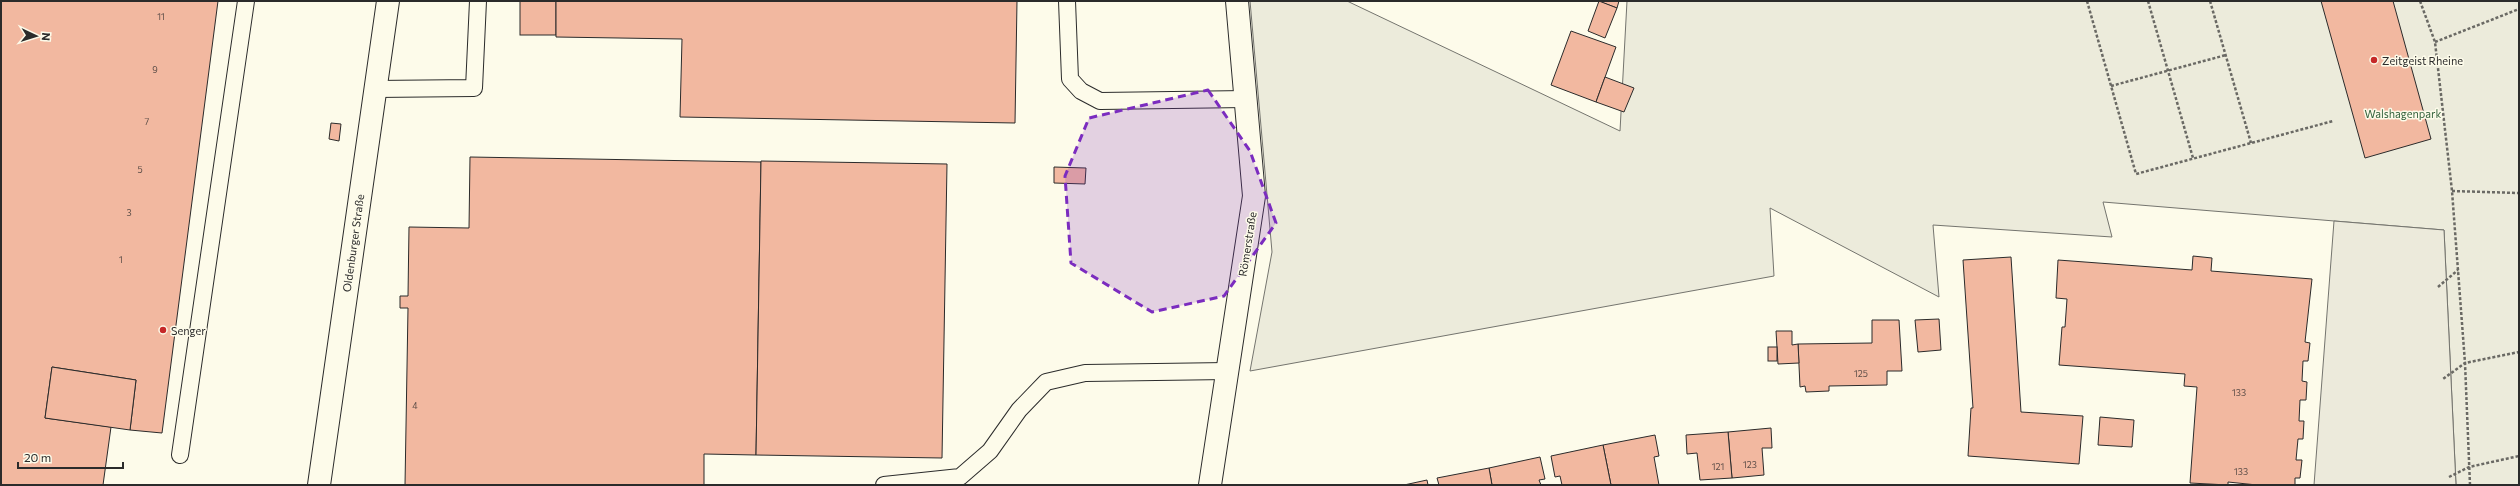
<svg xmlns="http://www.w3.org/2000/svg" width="2520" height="486" viewBox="0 0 2520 486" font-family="Commissioner,sans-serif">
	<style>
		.green { fill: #ecebdb; stroke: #74746e }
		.parking { fill: #eceadb; stroke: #74746e }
		.building { fill: #f2b8a0; stroke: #2b2b2b }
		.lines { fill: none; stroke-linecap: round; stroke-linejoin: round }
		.lane-casing { stroke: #2b2b2b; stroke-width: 18 }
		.street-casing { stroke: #2b2b2b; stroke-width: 24 }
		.path { stroke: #6a6964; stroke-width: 2.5; stroke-dasharray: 3 2; stroke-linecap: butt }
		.lane { stroke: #fdfbea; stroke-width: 16 }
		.street { stroke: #fdfbea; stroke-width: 22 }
		.marked { fill: #7b2cbf; fill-opacity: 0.2; stroke: #7b2cbf; stroke-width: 3; stroke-dasharray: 8 5; stroke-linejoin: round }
		.poi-dot { fill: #c62828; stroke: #fdfbea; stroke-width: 1.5 }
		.labels { text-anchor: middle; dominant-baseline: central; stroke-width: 3; stroke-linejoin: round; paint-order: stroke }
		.number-label { font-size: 9px; fill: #5d4e48 }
		.poi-label { font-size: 11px; fill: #2b2b2b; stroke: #fdfbea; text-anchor: start }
		.park-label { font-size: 11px; fill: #34623c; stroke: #fdfbea }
		.street-label { font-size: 11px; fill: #2b2b2b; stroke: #fdfbea }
	</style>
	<rect width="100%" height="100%" fill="#fdfbea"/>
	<path class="green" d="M1250,1H1347L1620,131L1627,1H2519V485H2456L2444,230L2103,202L2112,237L1933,225L1939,297L1770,208L1774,276L1250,371L1272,252Z"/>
	<path class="parking" d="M2334,221L2444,230L2456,485H2314Z"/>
	<g class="building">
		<path d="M1,1H218L162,433L130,430L136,380L52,367L45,418L111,427L103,485H1Z"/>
		<rect x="520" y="1" width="36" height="34"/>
		<path d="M556,1H1017L1015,123L680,117L682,39L556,37Z"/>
		<path d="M1598,1H1619L1617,8Z"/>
		<path d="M1599,1L1617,8L1605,38L1588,31Z"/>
		<path d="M2321,1H2393L2431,139L2365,158Z"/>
		<path d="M1571,31L1616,47L1596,102L1551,85Z"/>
		<path d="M1605,77L1634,88L1624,112L1596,102Z"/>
		<path d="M331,123L341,124L339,141L329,139Z"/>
		<path d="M470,157L761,162L756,455L704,454V485H405L408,308H400V296H408L409,227L469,228Z"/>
		<path d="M761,161L947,164L942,458L756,455Z"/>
		<path d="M1054,167L1086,168L1085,184L1054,183Z"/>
		<path d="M2193,256L2212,258L2211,271L2312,279L2305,342L2310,343L2308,361H2303L2302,381L2307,382L2306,400H2300L2299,421H2304L2303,439H2298L2296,460H2302L2300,478H2295V485H2257L2228,482V485L2190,483L2197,387L2184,386L2185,374L2059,365L2062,327H2065L2067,299L2056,298L2058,260L2192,270Z"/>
		<path d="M2011,257L2021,412L2083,416L2079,464L1968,456L1971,408H1973L1963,260Z"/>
		<path d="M1939,319L1941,350L1918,352L1915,320Z"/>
		<path d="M1872,320H1899L1902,371H1887V385L1829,386V391L1806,392L1805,386L1800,387L1798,344L1872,343Z"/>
		<path d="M1776,331H1792V345L1798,344L1799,363L1778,364Z"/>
		<rect x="1768" y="347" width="9" height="14"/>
		<path d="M52,367L136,380L130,430L45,418Z"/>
		<path d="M2100,417L2134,420L2132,447L2098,445Z"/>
		<path d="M1771,428L1772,448H1762L1764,475L1732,478L1728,432Z"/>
		<path d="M1728,432L1732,478L1700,480L1697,453L1687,454L1686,435Z"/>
		<path d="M1655,435L1659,456L1654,457L1659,485H1611L1603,445Z"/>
		<path d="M1603,445L1611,485H1562L1560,476L1555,477L1551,456Z"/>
		<path d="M1540,457L1545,479L1539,480L1541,485H1492L1489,468Z"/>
		<path d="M1489,468L1492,485H1439L1437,478Z"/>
		<path d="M1427,480L1428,485H1404Z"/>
	</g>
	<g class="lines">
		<g class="lane-casing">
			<g id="lane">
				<path d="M1067,1L1070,79L1081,91L1100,101L1246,99"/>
				<path d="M375,89L474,88L478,1"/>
				<path d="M180,455L246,1"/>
				<path d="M884,485L960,477L990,451L1019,410L1046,382L1085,373L1227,371"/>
			</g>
		</g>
		<g class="street-casing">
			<g id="street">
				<path d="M319,485L388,1"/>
				<path d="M1210,485L1254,196L1237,1"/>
			</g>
		</g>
		<g class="path">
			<path d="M2087,1L2136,174L2333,121"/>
			<path d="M2148,1L2193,158"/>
			<path d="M2210,1L2251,143"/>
			<path d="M2420,1L2435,42L2452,191L2465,363L2443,379"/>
			<path d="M2435,42L2519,9"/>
			<path d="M2111,86L2226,55"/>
			<path d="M2452,191L2519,193"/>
			<path d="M2438,287L2458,270"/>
			<path d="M2449,477L2469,467L2519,456"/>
			<path d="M2470,485L2465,363L2519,352"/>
		</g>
		<use href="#lane" class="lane"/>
		<use href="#street" class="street"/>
	</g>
	<path class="marked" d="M1208,90L1250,151L1276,223L1224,296L1152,312L1071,263L1065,176L1089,118Z"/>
	<g class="poi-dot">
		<circle cx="2374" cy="60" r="4"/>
		<circle cx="163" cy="330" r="4"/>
	</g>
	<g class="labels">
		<g class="number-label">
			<text x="161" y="16">11</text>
			<text x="155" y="69">9</text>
			<text x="147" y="121">7</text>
			<text x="140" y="169">5</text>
			<text x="129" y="212">3</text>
			<text x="121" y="259">1</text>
			<text x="1861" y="373">125</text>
			<text x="2239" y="392">133</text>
			<text x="415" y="405">4</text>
			<text x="1750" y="464">123</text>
			<text x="1718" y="466">121</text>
			<text x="2241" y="471">133</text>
		</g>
		<g class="poi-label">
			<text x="2382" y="60">Zeitgeist Rheine</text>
			<text x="171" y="330">Senger</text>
		</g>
		<g class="park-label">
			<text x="2403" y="113">Walshagenpark</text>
		</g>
		<g class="street-label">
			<text transform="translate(353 243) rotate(-82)">Oldenburger Straße</text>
			<text transform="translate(1247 244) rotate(-81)">Römerstraße</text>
		</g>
	</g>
	<rect width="2520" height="486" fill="none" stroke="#2b2b2b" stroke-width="4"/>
	<g transform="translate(36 36) rotate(94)" stroke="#fdfbea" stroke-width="3" paint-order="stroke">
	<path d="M0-3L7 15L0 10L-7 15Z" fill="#2b2b2b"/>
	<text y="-6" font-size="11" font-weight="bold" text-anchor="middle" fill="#2b2b2b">N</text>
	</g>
	<path d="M18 462v6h105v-6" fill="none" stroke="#2b2b2b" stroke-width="2"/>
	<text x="24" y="462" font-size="12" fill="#2b2b2b" stroke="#fdfbea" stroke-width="3" paint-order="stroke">20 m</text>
</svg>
